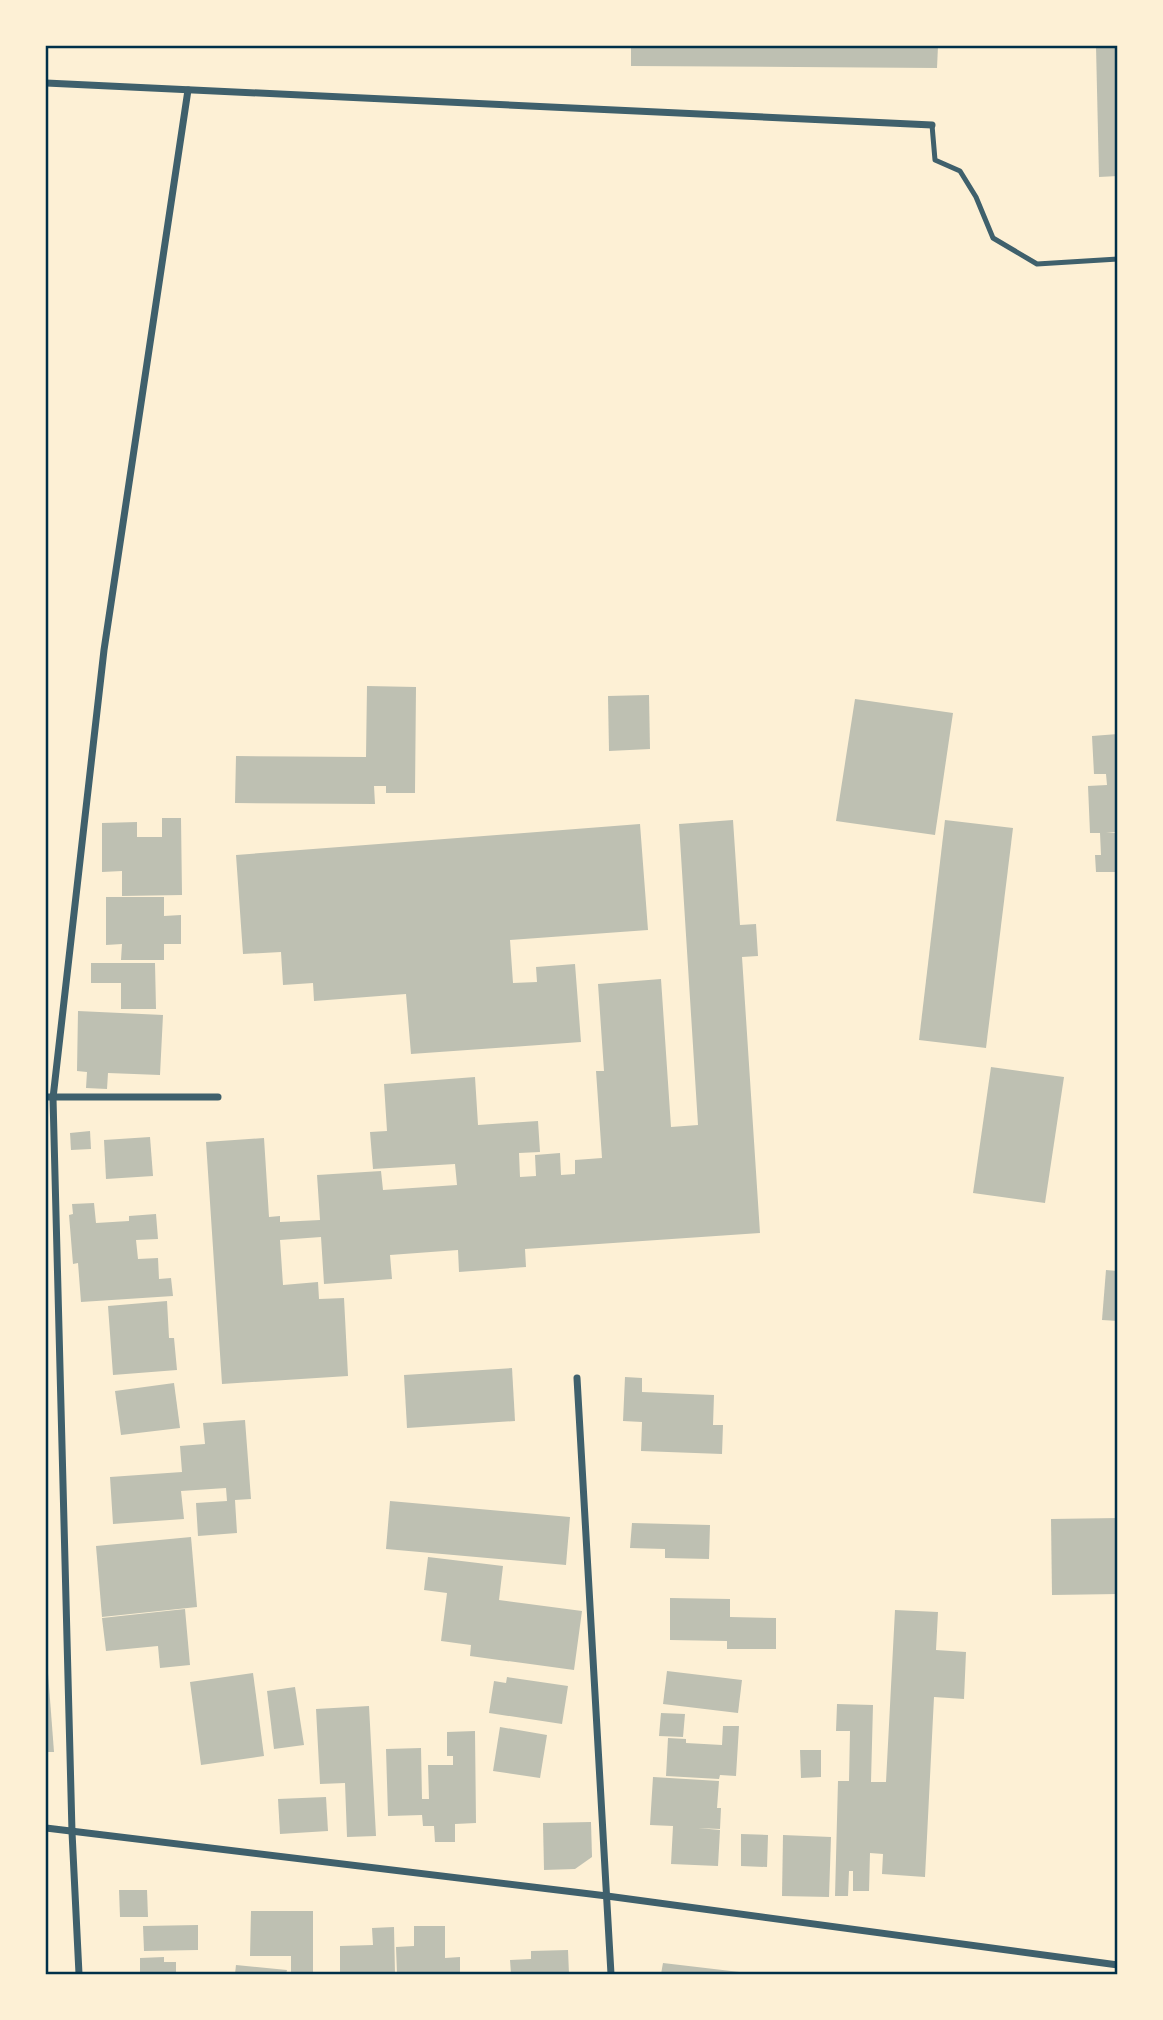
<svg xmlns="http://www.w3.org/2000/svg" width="1163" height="2020" viewBox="0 0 1163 2020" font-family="'DM Sans',sans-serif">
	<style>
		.building { fill: #bec0b2 }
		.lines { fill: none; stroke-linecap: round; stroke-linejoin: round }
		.service { stroke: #3f606c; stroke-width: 5 }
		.minor { stroke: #3f606c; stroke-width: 7 }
		.neatline { fill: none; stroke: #003049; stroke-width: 2.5 }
	</style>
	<rect width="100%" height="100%" fill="#fdf0d5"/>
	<g class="building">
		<path d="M631,46H938L937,68L631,66Z"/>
		<path d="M1096,46H1118V176L1099,177Z"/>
		<path d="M367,686L416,687L415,793H386V786H374L375,804L235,803L236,756L366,757Z"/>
		<path d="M649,695L650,749L609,751L608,696Z"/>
		<path d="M855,699L953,713L935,835L836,821Z"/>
		<path d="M1118,734V832H1106L1118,833V872H1096L1095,855H1101L1100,833H1090L1088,786L1107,785L1106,774H1094L1092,736Z"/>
		<path d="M162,818H181L182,895L122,896V871L102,872V823L137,822V837H162Z"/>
		<path d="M733,820L740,925L756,924L758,956L742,957L760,1233L525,1249L526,1267L459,1272L458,1250L390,1255L392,1279L324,1284L321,1237L280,1240L283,1285L318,1282L319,1299L344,1298L348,1376L222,1384L206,1142L264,1138L269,1217L280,1216V1222L320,1220L317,1175L381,1171L383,1190L457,1185L455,1164L373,1169L370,1132L387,1131L384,1084L475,1077L478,1125L538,1121L540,1152L519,1153L520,1177L536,1176L535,1155L560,1153L561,1175L575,1174V1160L602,1158L596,1071H604L598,984L661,979L671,1127L698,1125L679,824Z"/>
		<path d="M945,820L1013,828L986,1048L919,1040Z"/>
		<path d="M640,824L648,930L510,940L513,983L537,982L536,967L575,964L581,1042L411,1054L406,994L314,1001L313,983L283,985L281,952L243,954L236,855Z"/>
		<path d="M106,897H164V916L181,915V944H164V960H121L122,944L106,945Z"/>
		<path d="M91,963H155L156,1009H121V983H91Z"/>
		<path d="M78,1011L163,1015L160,1075L108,1073L107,1089L86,1088L87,1072L77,1071Z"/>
		<path d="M991,1067L1064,1077L1045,1203L973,1193Z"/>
		<path d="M90,1131L91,1149L71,1150L70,1133Z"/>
		<path d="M150,1137L153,1176L106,1179L104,1140Z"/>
		<path d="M94,1203L96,1223L129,1221V1216L156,1214L158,1239L136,1240L138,1259L158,1258L159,1279L171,1278L173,1296L81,1302L78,1263L73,1264L69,1215L73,1214L72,1204Z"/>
		<path d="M1106,1270L1118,1271V1321L1102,1320Z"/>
		<path d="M167,1301L169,1338H174L177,1370L113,1375L108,1306Z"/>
		<path d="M512,1368L515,1421L407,1428L404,1375Z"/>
		<path d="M625,1377L642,1378V1392L714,1395L713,1425H723L722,1454L641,1451L642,1422L623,1421Z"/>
		<path d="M174,1383L180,1428L121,1435L115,1391Z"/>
		<path d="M245,1420L251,1499L235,1500L237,1533L198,1536L196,1503L227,1501L226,1488L181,1491L184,1519L113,1524L110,1477L182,1472L180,1446L205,1444L203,1423Z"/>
		<path d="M390,1501L570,1517L566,1565L386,1549Z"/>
		<path d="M1118,1518V1594L1052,1595L1051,1519Z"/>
		<path d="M632,1523L710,1525L709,1559L665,1558V1549L630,1548Z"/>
		<path d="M191,1537L197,1607L102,1617L96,1546Z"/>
		<path d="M428,1557L503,1566L499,1600L582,1611L574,1670L470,1656L471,1645L441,1641L447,1593L424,1590Z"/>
		<path d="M670,1598L730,1599V1617L776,1618V1649H727V1641L670,1640Z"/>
		<path d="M185,1609L190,1665L160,1668L158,1646L106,1651L102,1618Z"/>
		<path d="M895,1610L938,1612L936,1650L966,1652L964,1699L934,1697L925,1877L882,1874L883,1854L870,1853L869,1891H853V1871H849L848,1896H835L838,1781H849L850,1731H836L837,1704L873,1705L871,1782H886Z"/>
		<path d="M667,1671L742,1680L738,1713L663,1704Z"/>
		<path d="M48,1673L54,1752H46V1674Z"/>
		<path d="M253,1673L264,1756L201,1765L190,1682Z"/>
		<path d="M507,1677L568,1686L562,1724L489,1713L494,1681L506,1683Z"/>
		<path d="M295,1687L304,1745L274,1749L267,1691Z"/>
		<path d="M369,1706L376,1836L347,1837L345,1783L320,1784L316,1709Z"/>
		<path d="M661,1713L685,1714L683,1737L659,1736Z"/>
		<path d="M723,1726H739L736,1776L720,1775L719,1779L666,1776L668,1738L686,1739V1743L722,1745Z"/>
		<path d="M500,1727L547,1735L540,1778L493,1771Z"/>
		<path d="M475,1731L476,1823L455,1824V1842H435L434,1826H423L422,1815L388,1816L386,1749L421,1748L422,1799H429L428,1765H453V1756H447V1732Z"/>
		<path d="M800,1750H821V1777L801,1778Z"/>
		<path d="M653,1777L719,1781L717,1808H721L720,1829L698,1828L720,1830L718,1866L671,1864L673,1826L650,1825Z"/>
		<path d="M326,1797L328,1831L280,1834L278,1799Z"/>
		<path d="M591,1822L592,1857L575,1869L544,1870L543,1823Z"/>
		<path d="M741,1834L768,1835L767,1867L741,1866Z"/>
		<path d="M783,1835L831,1837L829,1897L782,1896Z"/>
		<path d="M119,1890H147L148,1917H120Z"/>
		<path d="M251,1911H313V1974H291V1956H250Z"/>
		<path d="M198,1925V1950L144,1951L143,1926Z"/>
		<path d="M414,1926H445V1958L460,1957V1974H397L396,1947L414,1946Z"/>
		<path d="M394,1927L395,1974H340V1946L373,1945L372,1928Z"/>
		<path d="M568,1950L569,1974H511L510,1960L531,1959V1951Z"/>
		<path d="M164,1957V1962H176V1974H140V1958Z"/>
		<path d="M663,1963L748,1973V1974H661Z"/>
		<path d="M236,1965L287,1970L286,1974H235Z"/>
	</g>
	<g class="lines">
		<path class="service" d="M932,125L935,160L960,171L976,197L993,238L1037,264L1118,259"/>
		<g class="minor">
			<path d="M46,83L932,125"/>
			<path d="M46,1097H218"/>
			<path d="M577,1378L611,1974"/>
			<path d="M46,1828L607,1896L1118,1965"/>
			<path d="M79,1974L72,1832L53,1098L104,650L188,90"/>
		</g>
	</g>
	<rect width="1163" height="2020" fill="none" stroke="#fdf0d5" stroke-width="94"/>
	<rect x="47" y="47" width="1069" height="1926" class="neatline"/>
</svg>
